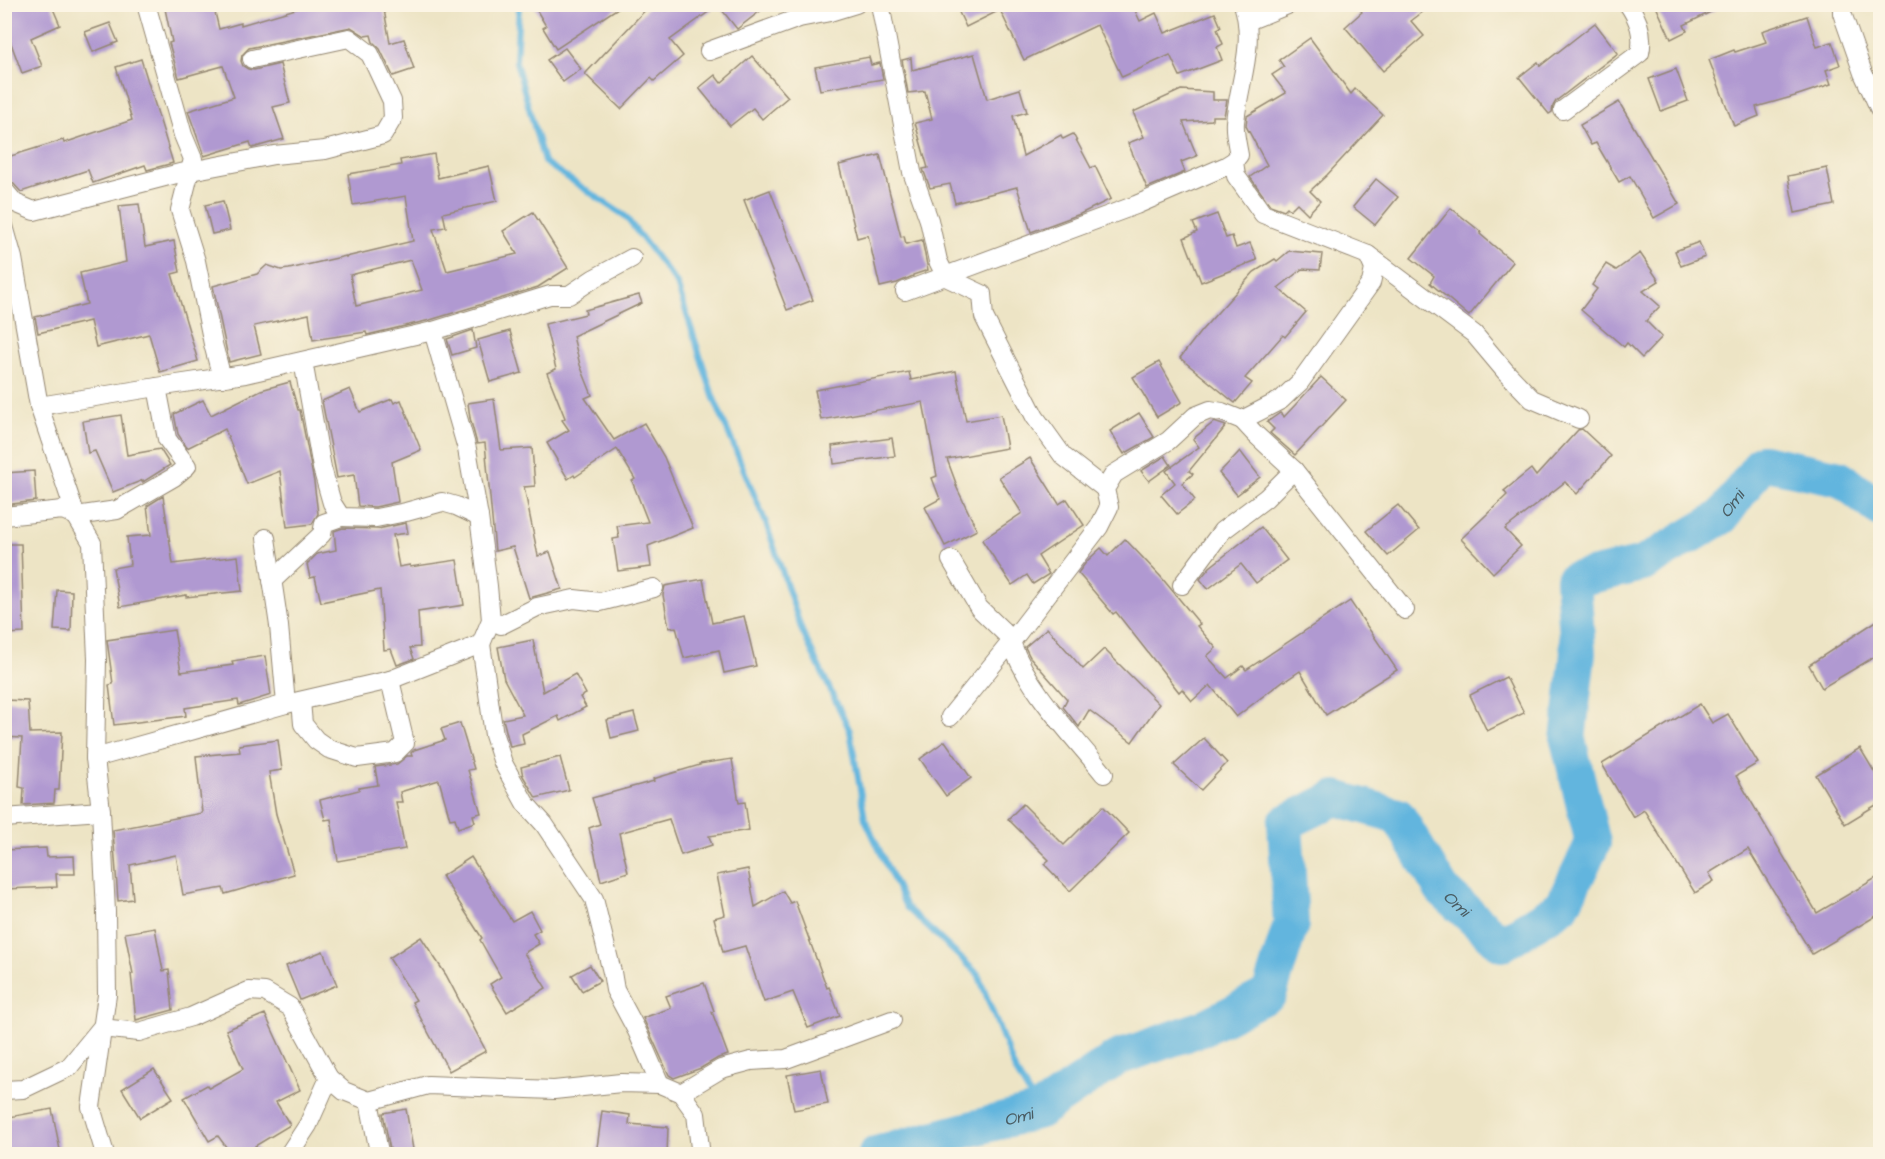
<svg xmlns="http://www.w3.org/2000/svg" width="1885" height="1159" viewBox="0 0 1885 1159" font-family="'Architects Daughter',sans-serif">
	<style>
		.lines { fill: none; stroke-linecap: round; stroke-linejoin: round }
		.stream { stroke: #62b5de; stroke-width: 6 }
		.river { stroke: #62b5de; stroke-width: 36 }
		.building { fill: #b099d1; fill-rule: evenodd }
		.minor-casing { stroke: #948772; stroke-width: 20 }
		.minor { stroke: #fff; stroke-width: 18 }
		.labels { text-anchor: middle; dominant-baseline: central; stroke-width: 5; stroke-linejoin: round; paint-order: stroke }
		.water-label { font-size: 18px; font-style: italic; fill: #495b61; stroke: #fcf5e5 }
	</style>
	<rect width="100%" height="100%" fill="#fcf5e5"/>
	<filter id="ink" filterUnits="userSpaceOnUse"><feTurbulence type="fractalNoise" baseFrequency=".0167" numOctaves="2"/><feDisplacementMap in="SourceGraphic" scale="12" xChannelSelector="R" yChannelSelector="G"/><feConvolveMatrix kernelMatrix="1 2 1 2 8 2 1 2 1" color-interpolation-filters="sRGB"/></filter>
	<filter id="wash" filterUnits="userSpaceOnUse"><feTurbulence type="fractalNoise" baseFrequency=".008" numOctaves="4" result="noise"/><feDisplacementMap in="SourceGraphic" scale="24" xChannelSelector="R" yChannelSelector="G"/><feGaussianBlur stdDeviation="1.35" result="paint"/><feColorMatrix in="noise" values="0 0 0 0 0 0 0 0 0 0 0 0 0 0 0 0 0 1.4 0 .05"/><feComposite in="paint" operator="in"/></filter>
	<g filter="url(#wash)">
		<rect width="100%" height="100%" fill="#ede4c5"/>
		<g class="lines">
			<path class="stream" d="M519,4L516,62L544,162L625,216L677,284L713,396L766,523L802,631L850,731L865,819L906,907L978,974L1015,1070L1039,1111"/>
			<path class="river" id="s1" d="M876,1154L1039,1111L1117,1058L1203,1028L1269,994L1291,924L1285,823L1336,798L1398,816L1442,890L1502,944L1562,906L1593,843L1568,740L1578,653L1573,580L1643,564L1722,517L1762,462L1840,478L1880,509"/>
		</g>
		<g id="blocks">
			<g class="building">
				<path d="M4,4H51L60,25L31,38L42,66L22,73L9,38L4,40Z"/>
				<path d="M164,4H213L219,29L241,23V25L313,4H383L390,43L404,39L414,69L393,76L380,49L373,42L371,35L365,36L351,27L249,48L242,55L241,61L243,66L248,69L254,70L280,64L290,103L273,107L284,139L252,148L250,142L204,156L188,111L234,97L223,66L179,78L169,43L172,42Z"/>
				<path d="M533,4H624L556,49L543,28L546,26Z"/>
				<path d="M651,4H769L737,29L718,5L670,40L683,56L654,81L651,78L621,109L585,74Z"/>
				<path d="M955,4H1132L1140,21L1156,13L1165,33L1215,13L1221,27L1217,29L1223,44L1217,47L1222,60L1180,76L1170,55L1122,77L1097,25L1024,60L1000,10L966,27Z"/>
				<path d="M1356,4H1433L1411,21L1424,36L1383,71L1345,27L1362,12Z"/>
				<path d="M1655,4H1727L1684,25L1687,31L1671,39Z"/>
				<path d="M1807,16L1817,47L1832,42L1840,65L1826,70L1831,84L1795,96L1756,107L1759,116L1734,126L1709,60L1734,50L1735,52L1766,42L1762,31Z"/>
				<path d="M110,23L118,42L93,52L85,32Z"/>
				<path d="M1595,23L1618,53L1556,101L1553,106L1552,112L1549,114L1519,77L1538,62L1540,66Z"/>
				<path d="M1310,38L1351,94L1355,89L1383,115L1327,175L1310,191L1320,201L1308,214L1297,203L1290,210L1287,207L1284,210L1270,205L1250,177L1267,165L1246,126L1247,116L1286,93L1272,75L1284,67L1279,60Z"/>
				<path d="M565,48L581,69L563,82L547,60Z"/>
				<path d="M974,54L987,99L1020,89L1027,112L1013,116L1023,156L1061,135L1063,139L1073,134L1091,168L1095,166L1111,199L1080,214L1031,232L1017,187L955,203L950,184L930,188L923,169L928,168L915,123L932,119L925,91L908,93L902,60L911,58L912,70Z"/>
				<path d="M752,56L788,97L762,119L753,108L730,126L699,88L715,75L721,83Z"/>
				<path d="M869,57L871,65L880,63L883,79L820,90L815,67Z"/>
				<path d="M141,59L173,163L147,170L145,165L93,183L88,170L21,192L13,183L7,179L4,173V158L63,140L64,143L132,120L116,67Z"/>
				<path d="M1676,69L1688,101L1661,111L1649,79Z"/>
				<path d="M1181,90L1213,92V100H1227L1224,116H1212V120L1183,122L1197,156L1181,162L1185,172L1147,188L1128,143L1144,137L1133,112Z"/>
				<path d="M1619,102L1679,204L1654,218L1630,176L1619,182L1596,143L1591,145L1580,125Z"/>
				<path d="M434,154L438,178L489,166L497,201L443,213L446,227L433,229L447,271L517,254L503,231L533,212L568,268L538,287L430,320L367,335L366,332L313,340L309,314L254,326L261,354L229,362L213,286L257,274L267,265L281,270L289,269L346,256V257L413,241L406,196L353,205L348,174L401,165L400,160ZM411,260L422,290L356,306L350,275Z"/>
				<path d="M880,155L901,237L904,236L906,244L922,240L928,270L913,275V276L897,283L880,287L868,235L857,238L839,165Z"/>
				<path d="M1827,168L1834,205L1795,213L1788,176Z"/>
				<path d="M1376,179L1398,197L1375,225L1353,207Z"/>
				<path d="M770,190L813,300L787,310L744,200Z"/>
				<path d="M223,201L230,230L212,234L205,205Z"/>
				<path d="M139,204L145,247L174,241L180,272L172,274L198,361L160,372L149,334L96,347L90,321L38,333L35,317L87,304L80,273L126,262L119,206Z"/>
				<path d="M1451,208L1481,232L1480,234L1513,262L1469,316L1430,283L1434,276L1411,258Z"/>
				<path d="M1217,214L1226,238L1232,236L1236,248L1250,243L1257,260L1201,282L1184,238L1197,232L1193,223Z"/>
				<path d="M1699,242L1705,257L1681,266L1675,251Z"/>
				<path d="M1289,251L1322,254L1320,270L1302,269L1278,288L1306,312L1285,337L1283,335L1245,378L1252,383L1235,403L1180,358L1201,331L1254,272L1275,259L1277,261Z"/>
				<path d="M1640,253L1659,281L1643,291L1660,306L1646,321L1662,337L1642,358L1627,343L1624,347L1581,310L1597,289L1592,285L1606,264L1616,270Z"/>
				<path d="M639,295L642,303L573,336L580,365L592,395L585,398L614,440L644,423L664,457L693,528L648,546L651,567L618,571L613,539L619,538L617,526L648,522L632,481L635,479L617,449L575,477L574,475L568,479L547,443L569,430L562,420L565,418L547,373L556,369L545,324L586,314L585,310Z"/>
				<path d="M473,330L476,348L452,355L447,339Z"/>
				<path d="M510,331L522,373L490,382L478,340Z"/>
				<path d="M1159,362L1182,402L1157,417L1133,377Z"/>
				<path d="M956,371L966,421L1001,415L1007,448L947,459L957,486H956L977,530L945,546L925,507L940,499L932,478L937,476L923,402L821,420L815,390L909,372L911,380Z"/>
				<path d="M1321,377L1346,400L1295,455L1270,433L1274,429L1267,422L1280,413L1284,417Z"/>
				<path d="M290,382L298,410H300L314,482L318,514L312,524L287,527L280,471L247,484L225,429L187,448L178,434L174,414L203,400L211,415L261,390Z"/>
				<path d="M350,389L360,412L392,399L394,403L401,400L421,450L392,462L398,502L375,507L358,506L354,475L337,478L322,401Z"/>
				<path d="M494,399L501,450L532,448L535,486L524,487L538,556L550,552L562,589L529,598L513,547L495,551L485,443L477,444L470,418L468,403Z"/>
				<path d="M1139,413L1154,437L1124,454L1110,431Z"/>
				<path d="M121,415L127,455L160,449L170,465L143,482V480L113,492L95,451L88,453L83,421Z"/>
				<path d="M1214,422L1226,426L1189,471L1193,474L1182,483L1195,500L1177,514L1161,495L1175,483L1166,471L1199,447L1193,439Z"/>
				<path d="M1582,429L1611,456L1577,494L1565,482L1505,529L1521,546L1493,573L1461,539L1507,495L1504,491L1531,469L1536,476L1578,430Z"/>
				<path d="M892,438L895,456L834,464L832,446Z"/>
				<path d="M1240,451L1260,477L1237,495L1219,473Z"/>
				<path d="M1165,456L1171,465L1149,481L1141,471Z"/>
				<path d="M1030,458L1059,504L1067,499L1084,525L1038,556L1049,574L1033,584L1027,575L1012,585L982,540L1022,513L999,477Z"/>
				<path d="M34,471L36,501L4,505V473Z"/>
				<path d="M163,496L173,564L238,556L242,591L186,597V595L120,607L113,568L130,565L127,537L151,535L147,506Z"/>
				<path d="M1398,505L1419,530L1388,556L1366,531Z"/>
				<path d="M406,523L408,533L393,535L399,567L410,565V567L457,560L464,605L418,612L420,647L410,648L414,659L397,665L391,649L384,650L380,590L321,602L315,577L310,578L307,564L317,554L336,550L334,531L343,528L378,529Z"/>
				<path d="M1261,527L1287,560L1256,583L1241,564L1208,589L1200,579L1210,567Z"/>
				<path d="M1125,539L1161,577L1200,624L1197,626L1216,648L1207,656L1227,678L1243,666L1246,670L1350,601L1397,670L1326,715L1300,671L1285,681L1284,680L1236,717L1210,685L1192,701L1182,689L1179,692L1116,612L1113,614L1078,573L1087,561L1101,548L1108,556Z"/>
				<path d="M4,544H21L24,633L4,634Z"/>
				<path d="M703,579L712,623L744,616L756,666L724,673L719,650L684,658L676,627L669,628L663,595L665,586Z"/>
				<path d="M57,590L72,591L71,631L54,630Z"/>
				<path d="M1881,618V653L1822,688L1809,665Z"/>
				<path d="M1047,628L1083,669L1104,649L1159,704L1132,742L1089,710L1079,727L1063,707L1067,699L1030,657L1025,647Z"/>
				<path d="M174,630L181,672L233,665L232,661L265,656L271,695L239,705L238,700L185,708L186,716L114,725L109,685L113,684L107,640Z"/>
				<path d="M533,640L543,692L575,674L586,694L580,697L586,707L560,721L558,716L522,734L524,744L510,747L503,719L523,715L504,679L498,647Z"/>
				<path d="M1506,677L1524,713L1487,731L1470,695Z"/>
				<path d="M4,700L28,701L30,733L62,732L59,790H55L54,803L23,805L24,788L19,787L22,738L4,737Z"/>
				<path d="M1700,704L1712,723L1728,714L1758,763L1736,776L1817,913L1881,875V913L1812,954L1748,849L1709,873L1714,881L1695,893L1644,810L1633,817L1602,764Z"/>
				<path d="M634,713L639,731L611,738L607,720Z"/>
				<path d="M460,723L474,769L468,770L481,813L473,815L475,822L458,828L455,818L450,819L439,780L400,792L402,802H396L405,849L338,861L331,819L325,820L320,800L359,790V788L378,785L375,767L397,764L407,756H412L411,753L414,750L445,740L441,729Z"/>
				<path d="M1204,738L1227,763L1201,790L1174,765Z"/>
				<path d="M278,740L282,770L269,772L276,814L294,874L225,894L223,888L183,895L176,855L130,865L133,899L118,901L113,830L202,813L196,756L240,752L239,745Z"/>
				<path d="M945,741L971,778L946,796L920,759Z"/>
				<path d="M1860,748L1881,783V802L1845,824L1816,775Z"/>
				<path d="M560,757L569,790L536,798L523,776L521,767Z"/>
				<path d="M732,759L739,803L745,802L749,830L709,836L712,845L681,855L669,819L619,833L628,872L601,881L589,828L600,824L592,798L654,781L653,779L700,765L699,764Z"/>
				<path d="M1023,804L1064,845L1103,806L1129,833L1070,891L1044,864L1049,860L1008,819Z"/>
				<path d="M46,848L47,857L74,856L75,874H56L57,887L4,889V850Z"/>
				<path d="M471,857L512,921L530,911L540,930L533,934L539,944L524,953L546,988L507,1012L490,984L501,977L480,940L482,938L442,876Z"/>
				<path d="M748,869L755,907L783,891L790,903L795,901L827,988L829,987L840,1016L808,1028L793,992L764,1002L745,946L723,952L714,918L725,915L717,875Z"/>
				<path d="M155,928L163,971L169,970L173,1010L136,1020L131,974H133L125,933Z"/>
				<path d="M421,937L446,975L486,1051L449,1071L412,1002L416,1000L389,958Z"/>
				<path d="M323,951L337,985L300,1000L286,966Z"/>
				<path d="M590,965L600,981L582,991L572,975Z"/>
				<path d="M704,983L714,1011L712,1012L728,1055L718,1058L701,1068L674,1078L669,1075L643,1018L671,1008L666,996Z"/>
				<path d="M265,1014L300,1090L276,1102L290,1125L255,1146L261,1155H232L218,1136L209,1141L184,1098L207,1085L209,1088L243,1069L226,1030Z"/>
				<path d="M154,1069L173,1098L140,1118L122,1089Z"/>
				<path d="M821,1069L828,1104L794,1110L787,1075Z"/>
				<path d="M52,1109L61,1155H4V1118Z"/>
				<path d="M406,1109L414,1155H391L383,1113Z"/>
				<path d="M602,1111L630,1115L629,1124L668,1127L667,1155H596Z"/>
			</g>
		</g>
	</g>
	<g filter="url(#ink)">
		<use href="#blocks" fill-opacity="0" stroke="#948772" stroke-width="1.5"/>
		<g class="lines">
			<g class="minor-casing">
				<g id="minor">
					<path d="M146,4L183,135L193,159L180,210L196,261L213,344L222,378"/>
					<path d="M880,4L912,172L929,220L938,261L946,277L982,294L984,317L1035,417L1063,456L1105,489"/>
					<path d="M1842,4V13L1863,73L1880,110"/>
					<path d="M1248,21L1290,4"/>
					<path d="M709,51L799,18L830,12L856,4"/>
					<path d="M1563,110L1640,53C1644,35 1639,20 1628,4"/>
					<path d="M1234,161L1236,176L1263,214L1368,255L1474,334L1505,371L1532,399L1579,419"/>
					<path d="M4,190L15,203L34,211L180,173L274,155L325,150L383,135L393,118L392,101L370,54L349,38L252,59"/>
					<path d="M4,226L13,258L39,406L76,516L92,543L97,659L95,758L101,811L106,912L107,995L91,1107L105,1154"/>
					<path d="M905,291L1136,205L1226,166L1234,161L1239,155C1237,144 1234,132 1235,122C1239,81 1256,45 1243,4"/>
					<path d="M303,361L322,468L332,503L341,517L376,518L406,512L442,502L456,506L479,517"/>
					<path d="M39,406L157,387L245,374L433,331L550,295H569L593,279L632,258"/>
					<path d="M1242,420L1255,434L1294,470L1405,610"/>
					<path d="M4,516L63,510L76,516L117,510L174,477L187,466L167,439L157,387"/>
					<path d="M266,538L279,626L286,704"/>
					<path d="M951,560L979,608L1007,635L1011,642L1099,527L1109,507L1105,489L1114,474L1168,441L1195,416L1210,410L1222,412L1242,420L1281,400L1300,382L1371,283L1374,269L1368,255"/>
					<path d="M272,581L322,534L324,523L341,517"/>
					<path d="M1182,585L1222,531L1266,498L1294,470"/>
					<path d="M491,620L501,625L537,607L574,599L600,602L654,588"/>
					<path d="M481,644L494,735L503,763L525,803L544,824L594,899L612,972L615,990L637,1031L660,1084"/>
					<path d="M301,701L303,724L316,740L329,749L357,758L395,753L405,743L390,680"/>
					<path d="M950,717L1011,642C1029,692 1071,733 1104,774"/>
					<path d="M95,758L286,704L390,680L481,644L491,620L488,586L479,517L467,449L433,331"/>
					<path d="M4,818L101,811"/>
					<path d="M4,1090L23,1089L69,1067L101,1028L139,1032L191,1017L249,991L265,992L290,1007L329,1078L344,1091L369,1101L428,1085L554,1090L621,1083L660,1084L681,1093L696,1114L700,1148L699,1154"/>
					<path d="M681,1093L721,1069L751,1061L786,1059L892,1020"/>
					<path d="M369,1101L378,1147L380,1154"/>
					<path d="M289,1154L308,1125L329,1078"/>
				</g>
			</g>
			<use href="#minor" class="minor"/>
		</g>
	</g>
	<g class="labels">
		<g class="water-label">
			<text stroke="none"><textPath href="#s1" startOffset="1479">Omi</textPath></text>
			<text stroke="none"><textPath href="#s1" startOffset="830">Omi</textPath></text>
			<text stroke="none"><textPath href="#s1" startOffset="147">Omi</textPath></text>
		</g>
	</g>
	<rect width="1885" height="1159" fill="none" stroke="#fcf5e5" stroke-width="24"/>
</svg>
